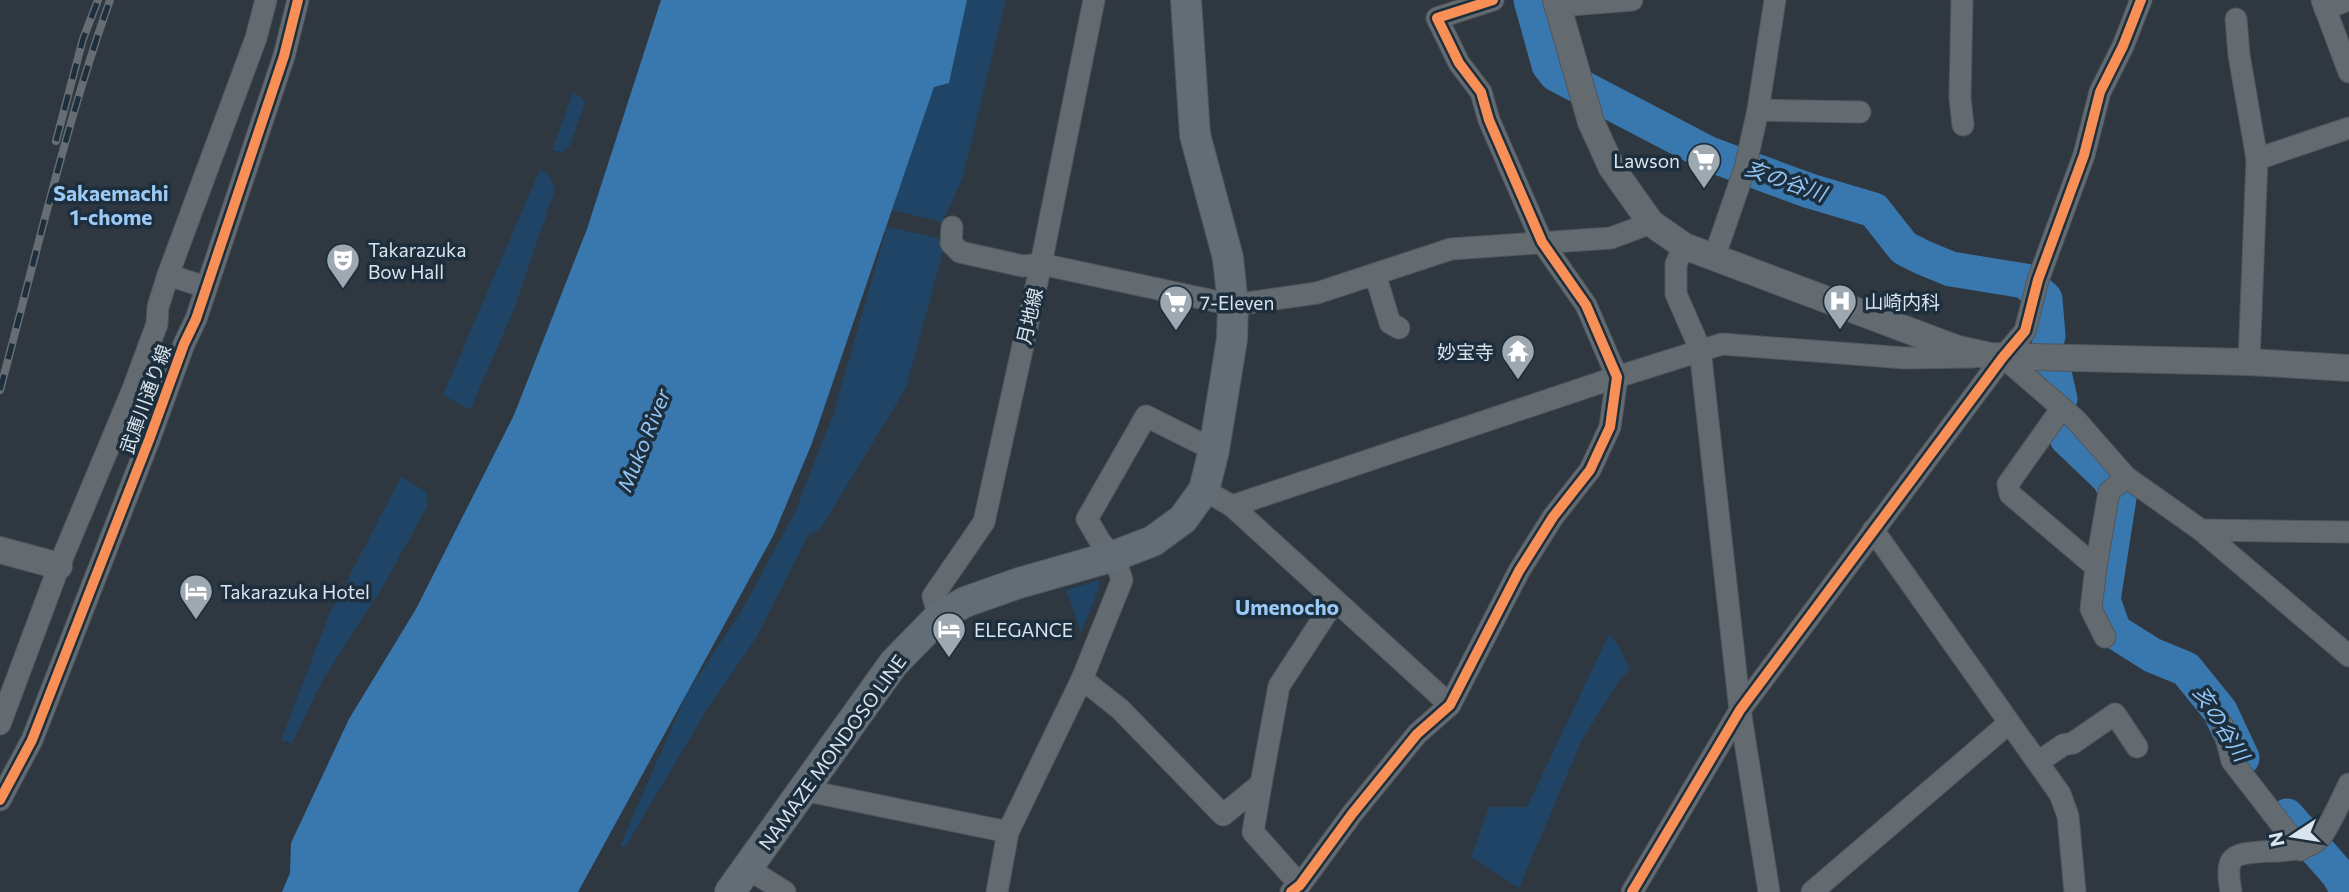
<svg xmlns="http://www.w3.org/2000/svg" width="2349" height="892" viewBox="0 0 2349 892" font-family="Commissioner,'Noto Sans JP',sans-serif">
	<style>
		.green { fill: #1f4465 }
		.water { fill: #3978af }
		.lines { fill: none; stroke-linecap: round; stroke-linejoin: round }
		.river { stroke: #3978af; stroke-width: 35 }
		.minor-casing { stroke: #4f575e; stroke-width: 23 }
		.tertiary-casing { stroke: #4f575e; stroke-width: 28 }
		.secondary-casing { stroke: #4f575e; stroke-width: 32 }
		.minor { stroke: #636a70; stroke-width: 21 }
		.tertiary { stroke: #636a70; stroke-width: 26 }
		.secondary { stroke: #636d76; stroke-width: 30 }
		.rail-casing { stroke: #666e74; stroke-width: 8 }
		.rail { stroke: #1d2e3d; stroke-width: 5; stroke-dasharray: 16; stroke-linecap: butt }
		.cycleway-casing { stroke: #1d2e3d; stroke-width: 15 }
		.cycleway { stroke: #f78f57; stroke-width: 10 }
		.labels { text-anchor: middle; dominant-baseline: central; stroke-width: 7; stroke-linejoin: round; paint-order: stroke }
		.poi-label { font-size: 19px; fill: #d9e4ee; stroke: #1d2e3d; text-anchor: start }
		.street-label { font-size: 19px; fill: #d9e4ee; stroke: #1d2e3d }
		.water-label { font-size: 21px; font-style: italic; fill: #93c6f6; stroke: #1d2e3d }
		.neighbourhood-label { font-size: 21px; font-weight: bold; fill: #9ccaf7; stroke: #1d2e3d }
	</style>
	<rect width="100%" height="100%" fill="#2f3840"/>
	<g class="green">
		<path d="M967,0H1006L962,180L942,222L891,210L934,87L949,83Z"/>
		<path d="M573,93L581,97L585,103L569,147L561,152L552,150Z"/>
		<path d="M540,169L549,175L555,190L514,309L470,410L443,395Z"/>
		<path d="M887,227L938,238L943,252L906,388L820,530L809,534L756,638L706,711L626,846H620L687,693L741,612L795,512L833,415Z"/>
		<path d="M401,477L427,492V507L382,588L322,681L292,743L281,740L329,615Z"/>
		<path d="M1100,580L1099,588L1081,633L1066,590Z"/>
		<path d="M1609,634L1619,646L1630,670L1619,680L1581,742L1519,888L1471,857L1489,807H1527Z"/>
	</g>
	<path class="water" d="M661,0H967L949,83L934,87L812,443L774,534L578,892H282L290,873L291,843L349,719L416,609L514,415L587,229Z"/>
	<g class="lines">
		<g class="river">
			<path d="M1531,0L1549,65L1556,74L1709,154L1810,191L1874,210L1904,248L1924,258L1951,269L2025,281L2045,299L2048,336"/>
			<path d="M2054,372L2060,399"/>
			<path d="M2066,423L2067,438L2109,478L2119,498L2103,600L2114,631L2152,655L2186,669L2220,711L2242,758"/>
			<path d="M2287,816L2339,875L2348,892"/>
		</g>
		<g class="minor-casing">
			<g id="minor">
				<path d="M1962,0L1960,98L1963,125"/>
				<path d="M2322,0L2349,72"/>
				<path d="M1558,6L1632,0"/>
				<path d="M2325,9L2348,0"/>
				<path d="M2236,19L2239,55L2257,159L2249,362"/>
				<path d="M1758,110L1860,112"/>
				<path d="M2257,159L2349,128"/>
				<path d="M952,227L951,243L960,252L1023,266L1041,264L1233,305L1317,293L1451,249L1611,238L1651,223"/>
				<path d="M1684,246L1676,264V294L1700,349L1740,710L1769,892"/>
				<path d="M1714,258L1745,168L1758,110L1775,0"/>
				<path d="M1375,274L1390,323L1399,328"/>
				<path d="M168,275L206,287"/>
				<path d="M2003,357L2076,420L2126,477L2201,530L2349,656"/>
				<path d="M2062,408L2008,484L2010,494L2096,567"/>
				<path d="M1204,490L1232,506L1617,377L1722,344L1905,358L1973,357"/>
				<path d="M1232,506L1450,705"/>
				<path d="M1873,530L2060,794L2068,816L2075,892"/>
				<path d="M2201,530L2349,532"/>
				<path d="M939,617L933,596L984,522L1041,264L1094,0"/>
				<path d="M2105,637L2091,609L2096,567L2109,492L2126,477"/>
				<path d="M1082,679L1120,709L1223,815L1261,784L1253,832L1300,885"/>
				<path d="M0,724L59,566L133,389L157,324L158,307L168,275L256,38L266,0"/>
				<path d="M2223,726L2232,761L2301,850"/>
				<path d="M2038,762L2063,745L2073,743L2115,714L2137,747"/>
				<path d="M1261,784L1279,686L1335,600"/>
				<path d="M803,790L1008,832"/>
				<path d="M0,800L32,740L149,440L184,344L196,319L284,56L298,0"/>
				<path d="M747,868L785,892"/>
				<path d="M997,892L1008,832L1082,679L1122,580L1114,556L1101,543L1087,519L1146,416L1214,450"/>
				<path d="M1291,892L1300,885L1352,814L1417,734L1450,705L1519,571L1553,517L1590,470L1610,427L1617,377L1586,305L1542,242L1489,120L1481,92L1459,63L1437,18L1493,0"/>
				<path d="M1632,892L1740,710L2003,357L2025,331L2038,280L2084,155L2100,92L2123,46L2141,0"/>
				<path d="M1812,892L2009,723"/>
				<path d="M2231,892C2230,884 2227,873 2230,864C2236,842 2299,861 2320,838C2328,830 2343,796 2349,784"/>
			</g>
		</g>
		<g class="tertiary-casing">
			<g id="tertiary">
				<path d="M1556,0L1591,122L1612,168L1651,223L1684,246L1958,349L1990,356L2249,362L2349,368"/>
				<path d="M0,550L59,566"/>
			</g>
		</g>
		<g class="secondary-casing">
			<path id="secondary" d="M730,892L894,663L939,617L965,602L1019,583L1114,556L1153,541L1183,519L1204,490L1214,450L1232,339L1233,305L1228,258L1195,135L1186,0"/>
		</g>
		<use href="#minor" class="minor"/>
		<use href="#tertiary" class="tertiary"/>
		<use href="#secondary" class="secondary"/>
		<g class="rail-casing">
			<g id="rail">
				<path d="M56,141L83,39L98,0"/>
				<path d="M0,390C35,260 65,127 110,0"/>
			</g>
		</g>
		<use href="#rail" class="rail"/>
		<g class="cycleway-casing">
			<g id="cycleway">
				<path d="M0,800L32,740L149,440L184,344L196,319L284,56L298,0"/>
				<path d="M1291,892L1300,885L1352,814L1417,734L1450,705L1519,571L1553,517L1590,470L1610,427L1617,377L1586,305L1542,242L1489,120L1481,92L1459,63L1437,18L1493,0"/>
				<path d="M1632,892L1740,710L2003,357L2025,331L2038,280L2084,155L2100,92L2123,46L2141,0"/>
			</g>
		</g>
		<use href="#cycleway" class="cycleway"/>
	</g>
	<defs>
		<g id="supermarket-pin" transform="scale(1.75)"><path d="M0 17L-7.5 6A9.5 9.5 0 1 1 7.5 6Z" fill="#9ea8b1" stroke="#1d2e3d"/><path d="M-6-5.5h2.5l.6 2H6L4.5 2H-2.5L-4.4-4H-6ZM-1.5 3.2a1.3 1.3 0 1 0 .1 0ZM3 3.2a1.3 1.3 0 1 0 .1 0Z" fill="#fff"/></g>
		<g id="theatre-pin" transform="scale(1.75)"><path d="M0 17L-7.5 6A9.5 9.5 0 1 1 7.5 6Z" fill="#9ea8b1" stroke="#1d2e3d"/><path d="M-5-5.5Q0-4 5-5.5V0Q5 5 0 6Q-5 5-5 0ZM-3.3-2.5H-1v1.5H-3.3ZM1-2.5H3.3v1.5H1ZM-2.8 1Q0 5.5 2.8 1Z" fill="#fff"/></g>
		<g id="hospital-pin" transform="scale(1.75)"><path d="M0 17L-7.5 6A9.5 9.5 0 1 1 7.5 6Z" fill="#9ea8b1" stroke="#1d2e3d"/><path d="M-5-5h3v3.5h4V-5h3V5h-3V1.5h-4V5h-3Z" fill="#fff"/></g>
		<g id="temple-pin" transform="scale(1.75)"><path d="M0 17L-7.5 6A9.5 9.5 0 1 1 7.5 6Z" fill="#9ea8b1" stroke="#1d2e3d"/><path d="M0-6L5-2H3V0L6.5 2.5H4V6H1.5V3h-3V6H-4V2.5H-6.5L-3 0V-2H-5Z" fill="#fff"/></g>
		<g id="hotel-pin" transform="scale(1.75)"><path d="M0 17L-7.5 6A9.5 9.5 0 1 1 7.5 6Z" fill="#9ea8b1" stroke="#1d2e3d"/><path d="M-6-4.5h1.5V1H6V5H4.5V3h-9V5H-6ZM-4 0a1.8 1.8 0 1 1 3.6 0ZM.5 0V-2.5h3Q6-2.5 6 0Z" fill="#fff"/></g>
	</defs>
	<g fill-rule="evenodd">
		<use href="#supermarket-pin" x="1704" y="160"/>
		<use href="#theatre-pin" x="343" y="260"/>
		<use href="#hospital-pin" x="1840" y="301"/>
		<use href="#supermarket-pin" x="1176" y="302"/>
		<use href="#temple-pin" x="1518" y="351"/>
		<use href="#hotel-pin" x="196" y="591"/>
		<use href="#hotel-pin" x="949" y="629"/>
	</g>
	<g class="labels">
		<g class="poi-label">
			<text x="1680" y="160" text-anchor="end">Lawson</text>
			<text x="368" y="249">Takarazuka<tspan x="368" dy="22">Bow Hall</tspan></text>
			<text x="1864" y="301">山崎内科</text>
			<text x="1200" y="302">7-Eleven</text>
			<text x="1494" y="351" text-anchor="end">妙宝寺</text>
			<text x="220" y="591">Takarazuka Hotel</text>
			<text x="974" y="629">ELEGANCE</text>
		</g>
		<g class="street-label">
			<text transform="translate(1029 316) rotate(-77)">月地線</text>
			<text transform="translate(145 399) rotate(-70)">武庫川通り線</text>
			<text transform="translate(832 752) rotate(-54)">NAMAZE MONDOSO LINE</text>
		</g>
		<g class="water-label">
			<text transform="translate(1786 180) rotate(19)">亥の谷川</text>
			<text transform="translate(643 440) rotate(-68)">Muko River</text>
			<text transform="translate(2222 723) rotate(58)">亥の谷川</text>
		</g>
		<g class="neighbourhood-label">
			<text x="111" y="192">Sakaemachi<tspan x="111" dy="24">1-chome</tspan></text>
			<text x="1287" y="606">Umenocho</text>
		</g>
	</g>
	<g transform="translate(2293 836) rotate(258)" stroke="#1d2e3d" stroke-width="5" paint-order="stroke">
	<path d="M0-5L12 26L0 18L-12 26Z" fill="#d9e4ee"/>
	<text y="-10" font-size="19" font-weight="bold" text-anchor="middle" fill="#d9e4ee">N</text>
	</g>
</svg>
